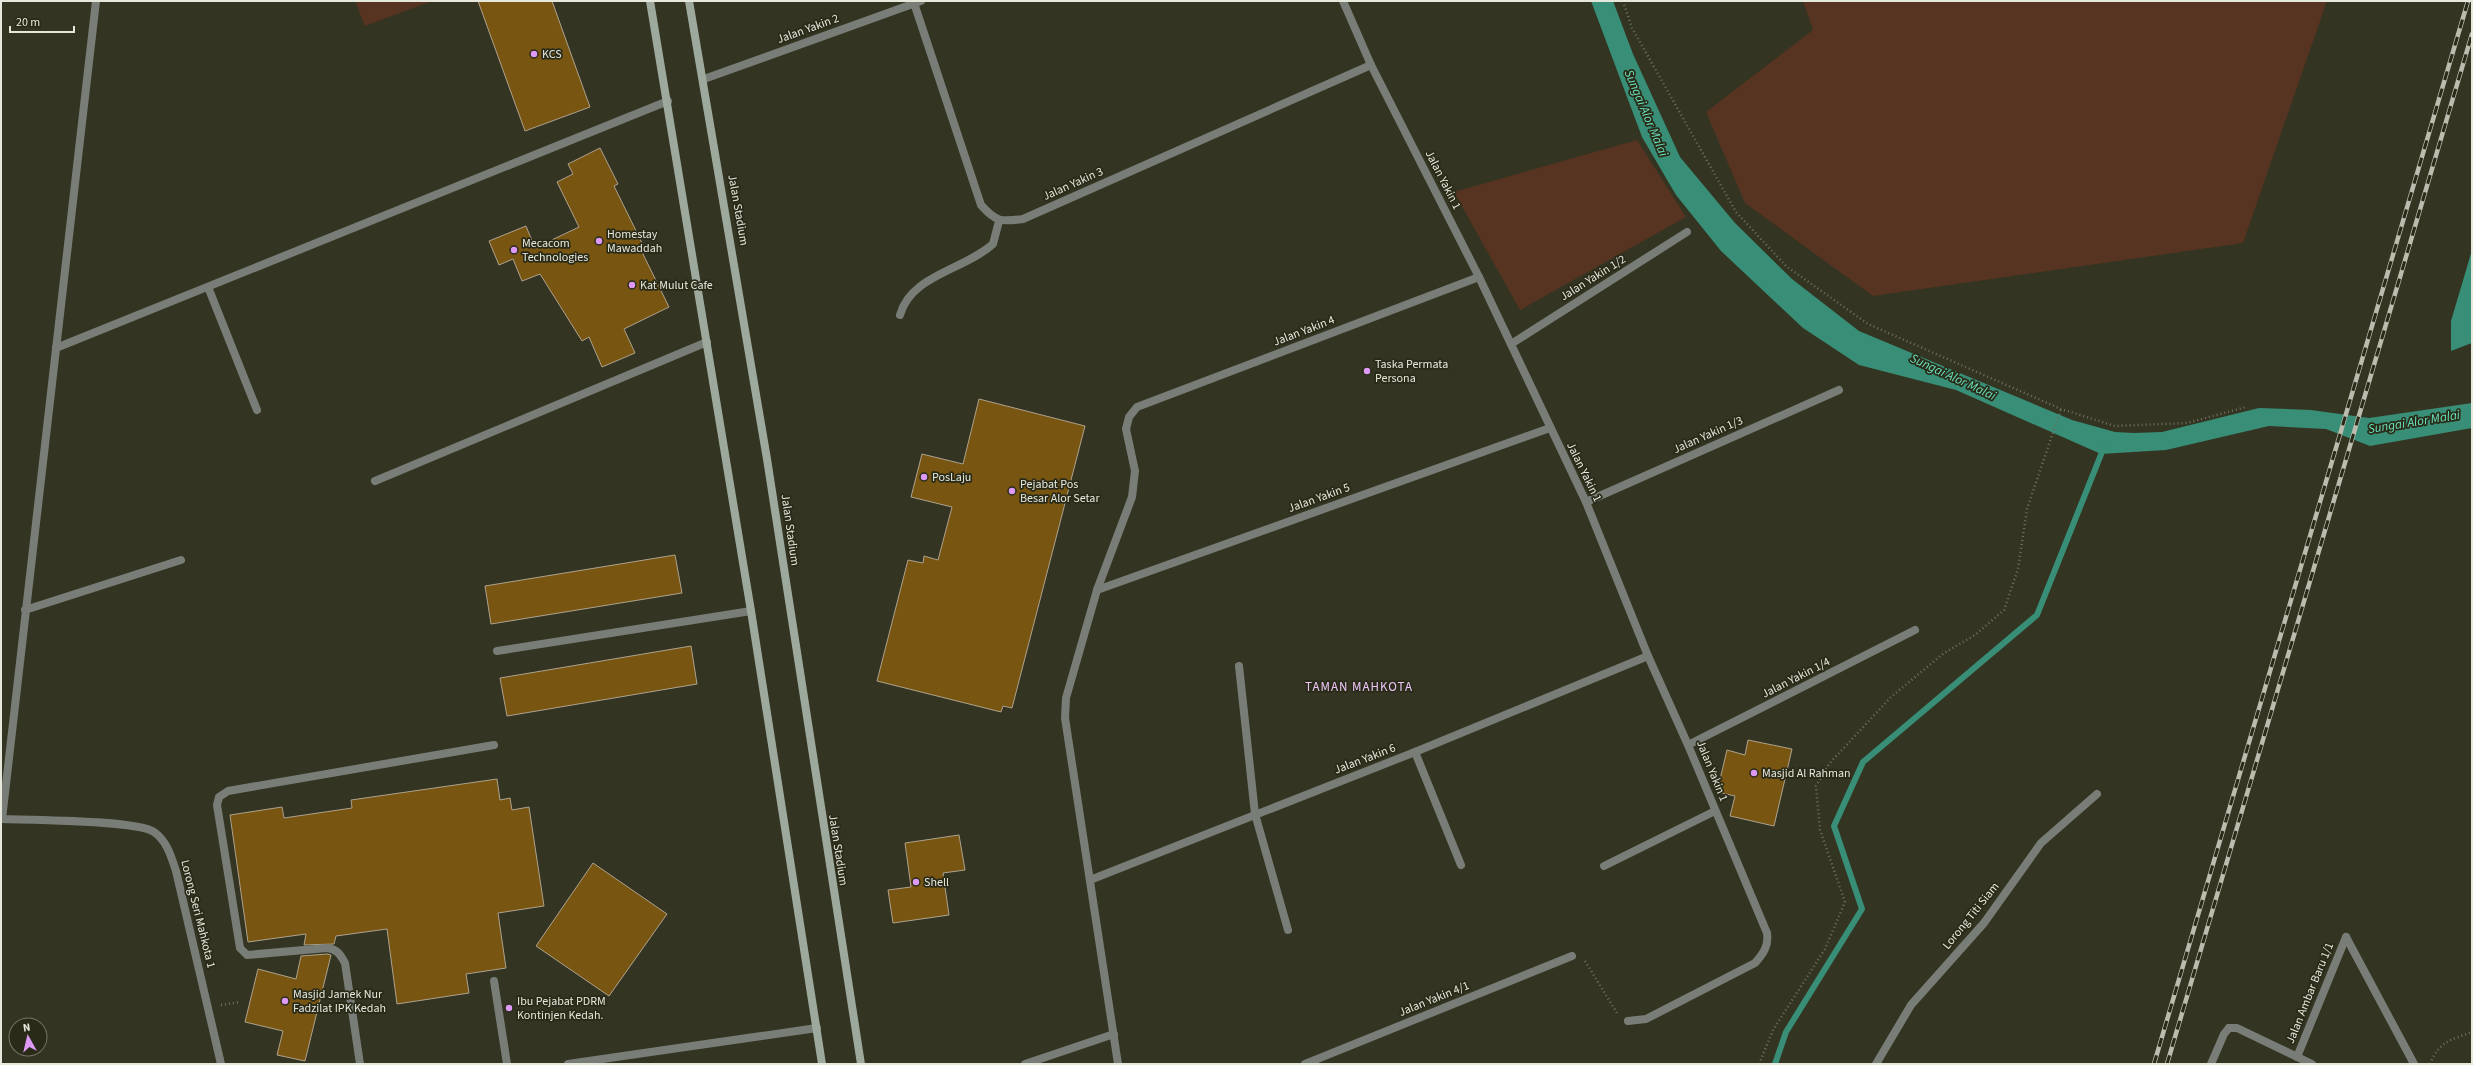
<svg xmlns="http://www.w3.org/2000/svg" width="2473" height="1065" viewBox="0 0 2473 1065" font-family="'Source Sans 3',sans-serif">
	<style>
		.green { fill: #563421 }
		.water { fill: #388e76 }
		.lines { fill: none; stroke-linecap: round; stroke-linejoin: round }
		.stream { stroke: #388e76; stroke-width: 6 }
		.building { fill: #785612; stroke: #afa28e }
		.path { stroke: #707161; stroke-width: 2.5; stroke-dasharray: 1 3; stroke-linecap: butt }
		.lane { stroke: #787e77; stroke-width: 8 }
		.street { stroke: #787e77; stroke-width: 8 }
		.secondary { stroke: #9ea99d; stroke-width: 8 }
		.rail-casing { stroke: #bbbcae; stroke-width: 4.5 }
		.rail { stroke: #292a18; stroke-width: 3; stroke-dasharray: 9; stroke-linecap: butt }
		.poi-dot { fill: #dd99f4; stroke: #292a18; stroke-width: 1.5 }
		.labels { text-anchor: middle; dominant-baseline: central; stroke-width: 3.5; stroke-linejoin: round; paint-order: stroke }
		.street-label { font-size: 12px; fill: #e7e8dc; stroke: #292a18 }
		.poi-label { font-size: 12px; fill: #e7e8dc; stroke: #292a18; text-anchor: start }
		.water-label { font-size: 13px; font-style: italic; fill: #6ae3bf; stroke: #292a18 }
		.neighbourhood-label { font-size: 13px; letter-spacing: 1px; fill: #ebc5f8; stroke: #292a18 }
	</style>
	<rect width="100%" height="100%" fill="#333421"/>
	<g class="green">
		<path d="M355,1H432L365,26Z"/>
		<path d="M1803,1H2327L2243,243L1873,296L1745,203L1706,112L1813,30Z"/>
		<path d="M1637,140L1686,217L1520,310L1454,192Z"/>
	</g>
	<g class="water">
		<path d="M1591,1H1613L1633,54L1680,157L1735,223L1792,279L1859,331L2072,420L2115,432L2134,433L2162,432L2259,408L2311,410L2369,418L2472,403V428L2370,446L2326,429L2269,426L2166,450L2101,454L1956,390L1859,365L1803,328L1721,251L1676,195L1642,137Z"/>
		<path d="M2472,250V343L2451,351V321Z"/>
	</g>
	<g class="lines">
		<path class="stream" d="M1775,1064L1786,1032L1862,909L1834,826L1863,762L2037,615L2104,447"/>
	</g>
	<g class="building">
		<path d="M478,1H552L590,107L525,131Z"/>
		<path d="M600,148L618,184L614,186L643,245L639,246L669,307L624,329L635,353L602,367L589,337L582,341L540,274L522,281L513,259L499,265L489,241L526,226L535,248L579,227L557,182L573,174L568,164Z"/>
		<path d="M979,399L1085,426L1012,708L1003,706L1001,712L877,681L908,560L923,563L924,556L938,560L952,507L911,497L922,454L963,464Z"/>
		<path d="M675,555L682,593L491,624L485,586Z"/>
		<path d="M691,646L697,684L507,716L500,678Z"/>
		<path d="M1748,740L1792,749L1774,826L1730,816L1735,796L1717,792L1727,750L1745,755Z"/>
		<path d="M497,779L500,800L510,798L512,810L529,807L544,906L498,913L506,968L466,974L469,993L397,1004L387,929L336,936L334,944L304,945L306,934L248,942L230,815L282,807L284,818L352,808L351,800Z"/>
		<path d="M959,835L965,870L943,873L949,915L893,923L888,890L911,887L905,843Z"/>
		<path d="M593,863L667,914L609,996L536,946Z"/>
		<path d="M327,954L331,955L305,1061L277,1055L283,1031L245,1022L258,969L296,979L301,956Z"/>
	</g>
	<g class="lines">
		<g class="path">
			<path d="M1623,1L1632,28L1736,212L1786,266L1868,324L2061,409L2115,426L2187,423L2246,407"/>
			<path d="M1585,961L1617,1013"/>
			<path d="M221,1005L240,1002"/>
			<path d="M1759,1064L1773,1030L1825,949L1845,902L1820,830L1816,786L1829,764L1891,697L1944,653L1975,635L2004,610L2018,569L2027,509L2061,409"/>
			<path d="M2430,1064C2439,1041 2451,1040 2472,1032"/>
		</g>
		<g class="lane">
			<path d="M208,287L257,410"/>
			<path d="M25,610L181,560"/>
			<path d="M497,651L751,611"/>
			<path d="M494,981L507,1064"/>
			<path d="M360,1064L345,963C340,954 337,949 327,948L247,955L240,948L217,805L219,797L228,791L494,745"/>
			<path d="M568,1064L817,1028"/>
			<path d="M2211,1064L2224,1034L2229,1028"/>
		</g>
		<g class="street">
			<path d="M1343,1L1371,65L1479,277L1586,502L1648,656L1688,745L1767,933C1769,946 1763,954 1755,963L1646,1019L1628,1021"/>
			<path d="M914,3L981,205C996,222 1001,222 1023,219L1371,65"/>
			<path d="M704,79L921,1"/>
			<path d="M900,315C911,275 964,270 993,244L999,221"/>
			<path d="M1511,344L1687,232"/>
			<path d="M56,348L668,101"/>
			<path d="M375,481L707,342"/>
			<path d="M1586,502L1839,390"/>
			<path d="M1097,590L1550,428"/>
			<path d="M1239,666L1255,814L1288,930"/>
			<path d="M1688,745L1915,630"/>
			<path d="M1415,752L1461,865"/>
			<path d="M1,819C28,820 137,820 154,832C167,841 171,856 176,871L221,1064"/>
			<path d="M2,819L96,1"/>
			<path d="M1604,866L1715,811"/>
			<path d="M1090,880L1415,752L1648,656"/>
			<path d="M2346,937L2414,1064"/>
			<path d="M2229,1028H2237L2312,1064"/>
			<path d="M2297,1057L2346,937"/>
			<path d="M1025,1064L1114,1034"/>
			<path d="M1118,1064L1065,718L1066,698L1097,590L1132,497L1135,471L1126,429L1129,417L1137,407L1479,277"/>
			<path d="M1305,1064L1572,956"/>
			<path d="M1876,1064L1911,1005L1984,923L2041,843L2097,794"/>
		</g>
		<g class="secondary">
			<path d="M650,1L751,611L822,1064"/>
			<path d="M689,1L767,459L861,1064"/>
		</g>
		<g class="rail-casing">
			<g id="rail">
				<path d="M2154,1064L2468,1"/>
				<path d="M2167,1064L2472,34"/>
			</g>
		</g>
		<use href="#rail" class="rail"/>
	</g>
	<g class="poi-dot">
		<circle cx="534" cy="54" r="4"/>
		<circle cx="599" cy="241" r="4"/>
		<circle cx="514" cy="250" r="4"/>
		<circle cx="632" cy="285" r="4"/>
		<circle cx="1367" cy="371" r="4"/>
		<circle cx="924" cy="477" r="4"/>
		<circle cx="1012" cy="491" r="4"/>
		<circle cx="1754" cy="773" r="4"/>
		<circle cx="916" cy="882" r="4"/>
		<circle cx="285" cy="1001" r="4"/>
		<circle cx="509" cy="1008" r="4"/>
	</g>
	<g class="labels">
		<g class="street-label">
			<text transform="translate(808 29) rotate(-20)">Jalan Yakin 2</text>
			<text transform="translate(1443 180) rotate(63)">Jalan Yakin 1</text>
			<text transform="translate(1073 184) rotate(-24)">Jalan Yakin 3</text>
			<text transform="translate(738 210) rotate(80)">Jalan Stadium</text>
			<text transform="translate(1593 278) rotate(-32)">Jalan Yakin 1/2</text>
			<text transform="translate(1304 331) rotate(-21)">Jalan Yakin 4</text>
			<text transform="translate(1708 435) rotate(-24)">Jalan Yakin 1/3</text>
			<text transform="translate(1584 472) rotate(64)">Jalan Yakin 1</text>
			<text transform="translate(1319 498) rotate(-20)">Jalan Yakin 5</text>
			<text transform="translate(790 530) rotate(82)">Jalan Stadium</text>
			<text transform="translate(1796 678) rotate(-27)">Jalan Yakin 1/4</text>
			<text transform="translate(1365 759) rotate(-21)">Jalan Yakin 6</text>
			<text transform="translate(1712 771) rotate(68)">Jalan Yakin 1</text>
			<text transform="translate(838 850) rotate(81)">Jalan Stadium</text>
			<text transform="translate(198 914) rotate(76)">Lorong Seri Mahkota 1</text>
			<text transform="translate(1971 916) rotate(-51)">Lorong Titi Siam</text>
			<text transform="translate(2310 993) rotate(-68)">Jalan Ambar Baru 1/1</text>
			<text transform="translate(1434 999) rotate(-22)">Jalan Yakin 4/1</text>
		</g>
		<g class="poi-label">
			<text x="542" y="54">KCS</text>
			<text x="607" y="234">Homestay<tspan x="607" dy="14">Mawaddah</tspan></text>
			<text x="522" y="243">Mecacom<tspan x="522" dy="14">Technologies</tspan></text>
			<text x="640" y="285">Kat Mulut Cafe</text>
			<text x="1375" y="364">Taska Permata<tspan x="1375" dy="14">Persona</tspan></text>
			<text x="932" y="477">PosLaju</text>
			<text x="1020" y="484">Pejabat Pos<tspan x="1020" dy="14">Besar Alor Setar</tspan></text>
			<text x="1762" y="773">Masjid Al Rahman</text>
			<text x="924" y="882">Shell</text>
			<text x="293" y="994">Masjid Jamek Nur<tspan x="293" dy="14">Fadzilat IPK Kedah</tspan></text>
			<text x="517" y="1001">Ibu Pejabat PDRM<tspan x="517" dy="14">Kontinjen Kedah.</tspan></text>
		</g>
		<g class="water-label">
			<text transform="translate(1646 113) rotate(67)">Sungai Alor Malai</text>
			<text transform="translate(1953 377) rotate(25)">Sungai Alor Malai</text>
			<text transform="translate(2414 422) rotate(-9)">Sungai Alor Malai</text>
		</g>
		<g class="neighbourhood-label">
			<text x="1359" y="687">TAMAN MAHKOTA</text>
		</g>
	</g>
	<rect width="2473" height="1065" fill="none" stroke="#e7e8dc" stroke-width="4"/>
	<g transform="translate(28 1037) rotate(352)"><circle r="19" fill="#292a18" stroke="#757666"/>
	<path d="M0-3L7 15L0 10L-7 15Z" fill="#dd99f4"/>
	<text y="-6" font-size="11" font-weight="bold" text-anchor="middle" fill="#e7e8dc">N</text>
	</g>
	<path d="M10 26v6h64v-6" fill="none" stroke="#e7e8dc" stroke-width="2"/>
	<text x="16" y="26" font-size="12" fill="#e7e8dc" stroke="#292a18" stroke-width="3" paint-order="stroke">20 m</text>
</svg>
